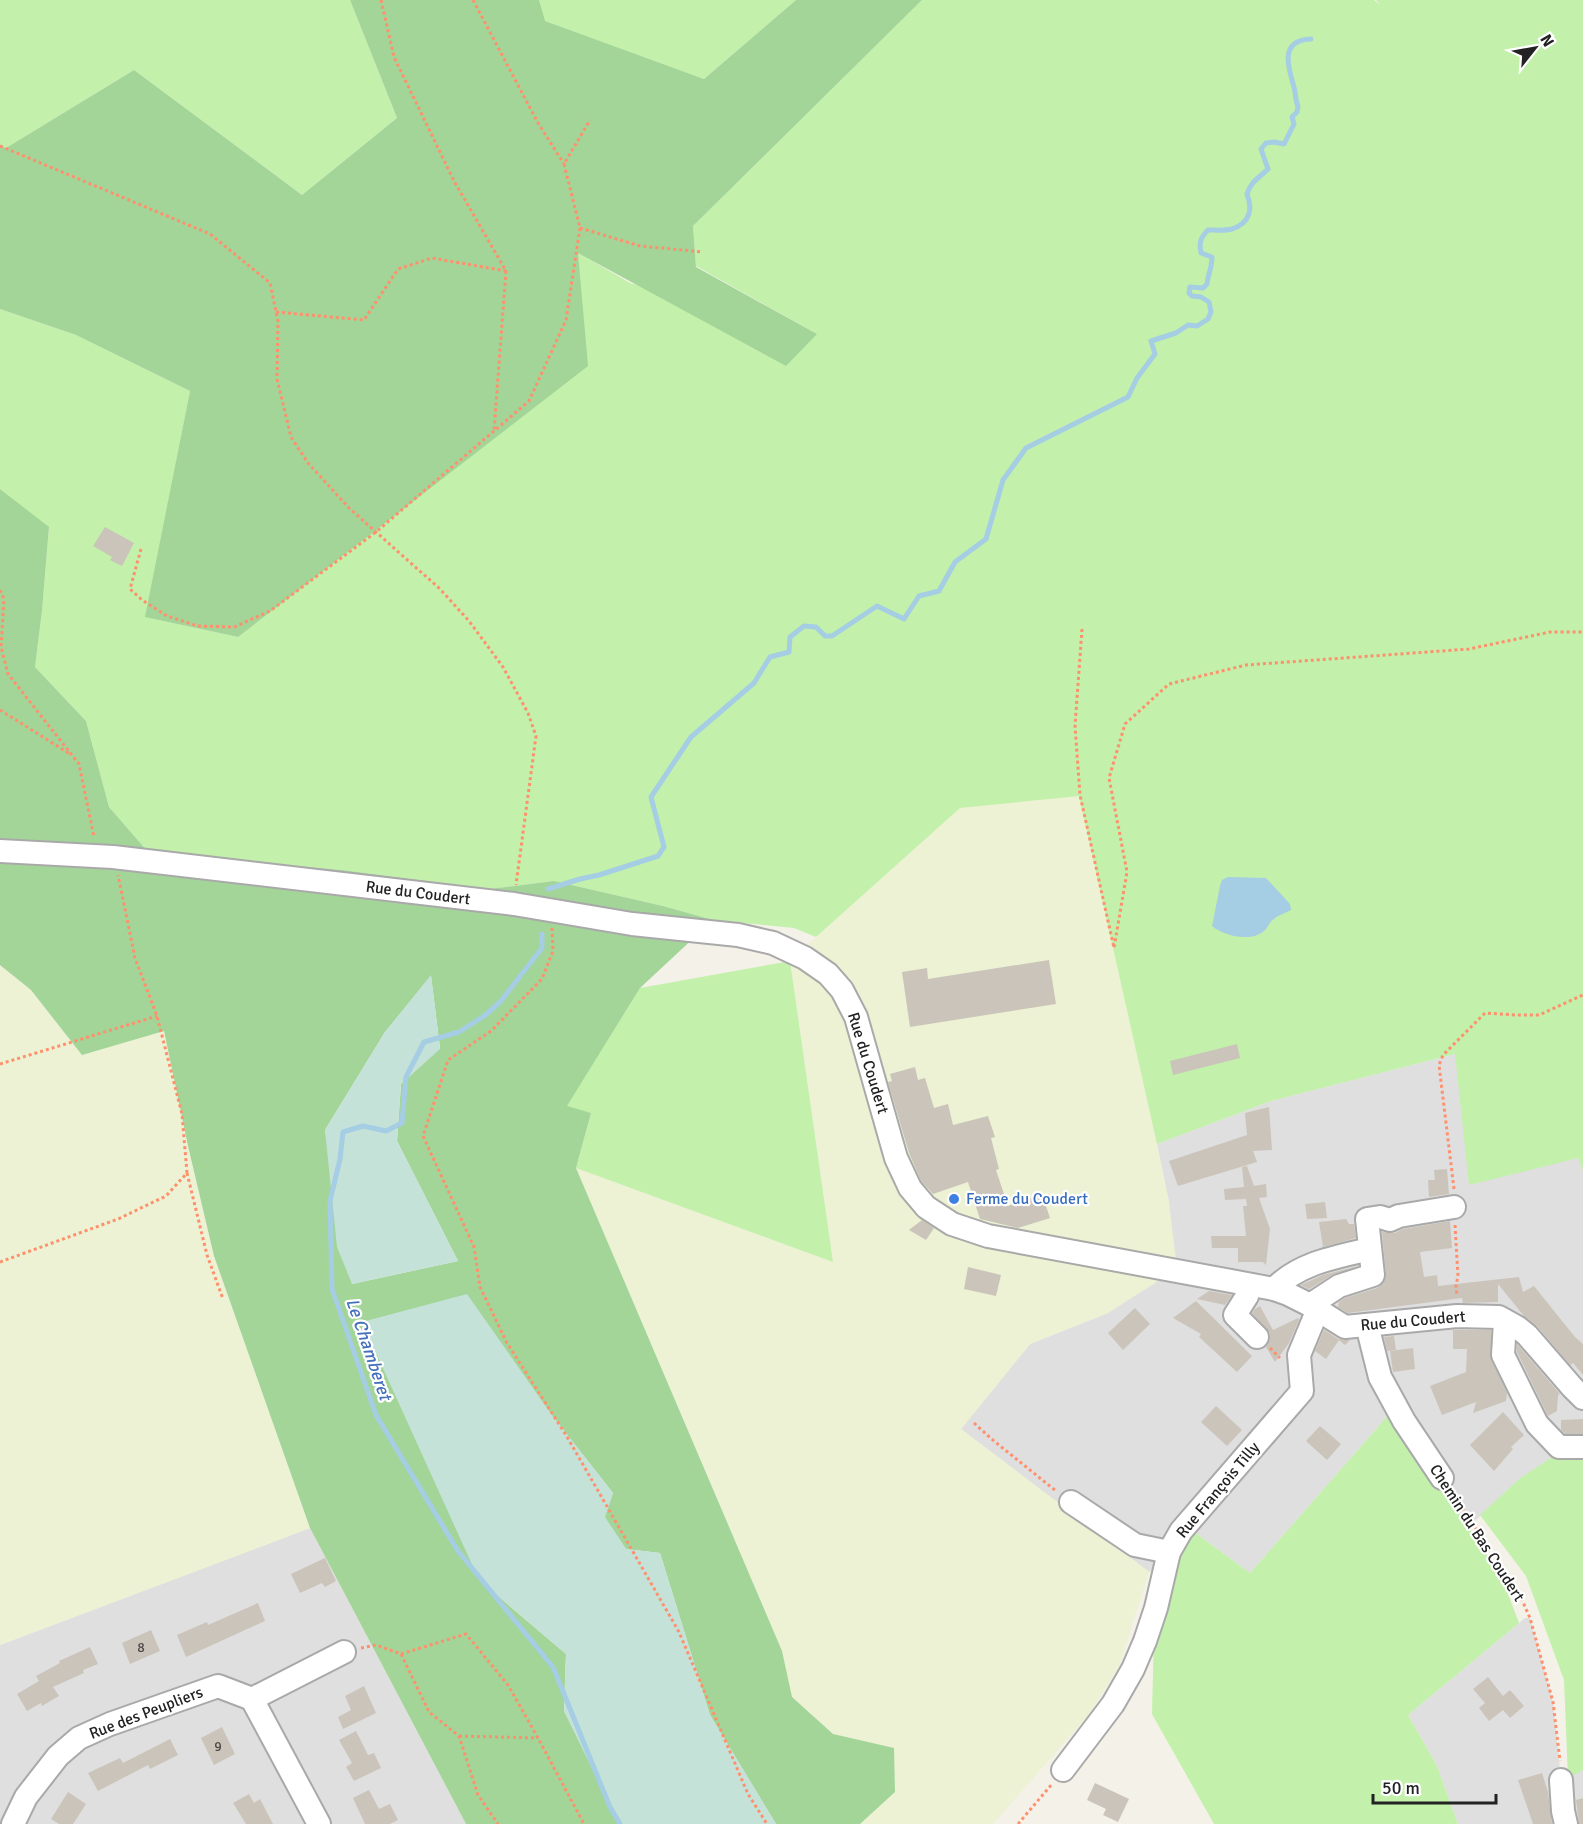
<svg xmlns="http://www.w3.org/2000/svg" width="1583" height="1824" viewBox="0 0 1583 1824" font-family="Signika,sans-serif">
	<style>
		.residential { fill: #e0dfdf }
		.farmland { fill: #ecf2d3 }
		.grass { fill: #c3f0ab }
		.forest { fill: #a3d599; fill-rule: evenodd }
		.wetland { fill: #c4e2d8 }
		.water { fill: #a5cde4 }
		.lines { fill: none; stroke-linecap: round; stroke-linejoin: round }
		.stream { stroke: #a5cde4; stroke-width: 5 }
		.building { fill: #cbc4ba }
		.minor-casing { stroke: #a9a9a9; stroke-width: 26 }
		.path { stroke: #ff906d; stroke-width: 3; stroke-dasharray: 3 3; stroke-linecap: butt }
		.minor { stroke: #fff; stroke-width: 22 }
		.shop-dot { fill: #3f7fe0; stroke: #fff; stroke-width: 2 }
		.labels { text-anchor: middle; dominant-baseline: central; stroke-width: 4.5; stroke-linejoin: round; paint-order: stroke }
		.number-label { font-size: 14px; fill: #4c4a48 }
		.street-label { font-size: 16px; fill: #222; stroke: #fff }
		.shop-label { font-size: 16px; fill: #366cbe; stroke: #fff; text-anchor: start }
		.water-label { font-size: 18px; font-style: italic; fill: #4470bc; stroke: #fff }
	</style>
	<rect width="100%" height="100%" fill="#f3f1e8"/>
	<g class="residential">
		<path d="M1455,1054L1579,1158L1583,1170V1454L1552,1457L1507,1490L1469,1527L1391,1412L1250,1573L1193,1531L1149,1572L961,1429L1030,1344L1108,1313L1169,1202L1157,1144L1271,1101Z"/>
		<path d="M310,1528L466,1824H0V1645Z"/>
		<path d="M1525,1618H1530L1553,1702L1561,1780L1583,1770V1824H1458L1437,1766L1408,1715Z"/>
	</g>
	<g class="farmland">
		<path d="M1080,795L1157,1144L1169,1202L1177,1269L1108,1313L1030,1344L961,1429L1149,1572L1119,1666L1089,1714L993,1824H860L895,1792L894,1749L833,1734L792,1697L782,1651L576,1168L833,1262L790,961L960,807Z"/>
		<path d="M0,965L31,990L82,1054L164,1031L188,1146L214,1256L310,1528L0,1645Z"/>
	</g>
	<g class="grass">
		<path d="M0,0H350L397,118L302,195L134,70L6,148L0,145Z"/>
		<path d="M539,0H796L704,79L544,21Z"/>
		<path d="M922,0H1374L1380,5L1376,0H1583V1170L1578,1158L1469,1185L1455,1054L1271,1101L1157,1144L1079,796L960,808L816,937L794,928L713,920L663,906L554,881L489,889L342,870L149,853L109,807L86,721L35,667L42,611L49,528L0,489V309L76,335L190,391L146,617L238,637L577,252L630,283L817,334L696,266L693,226Z"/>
		<path d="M790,961L833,1262L576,1168L591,1113L566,1107L640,988Z"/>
		<path d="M1391,1412L1469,1527L1503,1581L1519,1623L1408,1715L1437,1766L1458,1824H1214L1152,1714L1154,1633L1187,1536L1193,1531L1250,1573Z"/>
		<path d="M1583,1454V1770L1568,1778L1564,1680L1526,1576L1480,1515L1519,1479L1552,1457Z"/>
	</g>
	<g class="forest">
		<path d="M350,0H539L545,21L704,79L796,0H922L693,226L696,267L817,334L786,366L578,253L588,366L238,637L145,617L190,391L76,335L0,309V145L6,148L134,70L302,195L397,118Z"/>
		<path d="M0,489L49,527L42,611L35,667L86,721L109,807L149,853L342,870L489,889L554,881L663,906L713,920L640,988L567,1106L591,1113L576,1168L782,1651L792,1697L833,1734L894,1748L895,1792L860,1824H776L710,1715L660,1553L626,1549L604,1517L613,1493L554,1418L479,1580L566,1654L564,1711L622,1824H466L310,1528L214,1256L188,1146L164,1031L82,1055L31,990L0,965ZM431,976L440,1048L401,1084L397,1141L458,1261L352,1284L325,1130L385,1032Z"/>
	</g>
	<g class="wetland">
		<path d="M431,975L440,1049L401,1084L397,1141L458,1261L352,1284L337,1247L325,1130L385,1032Z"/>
		<path d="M467,1294L554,1418L613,1493L605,1517L626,1549L660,1553L710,1715L776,1824H619L564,1711L566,1654L479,1580L362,1322Z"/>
	</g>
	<path class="water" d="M1228,877L1266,878L1290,904L1291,910C1286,913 1278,915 1274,919C1270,921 1268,927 1265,930C1252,943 1224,936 1212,926L1220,886L1222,880Z"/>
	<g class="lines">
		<g class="stream">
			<path d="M548,889L580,879L599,875L658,856L664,847L651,797L691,737L754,683L770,657L789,652L790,637L804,626L816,627L825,636H832L877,606L904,619L919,596L939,591L955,562L986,539L1003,480L1026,448L1128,397L1137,378L1155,354L1151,341L1176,333L1188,325L1197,326L1208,319L1211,312L1209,302L1201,297L1192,296L1189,293L1190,287L1203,288L1207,284C1208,274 1212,268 1212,257L1201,253C1199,243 1200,238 1208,230C1215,230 1225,231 1232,229C1250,223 1253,209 1247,194C1251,181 1259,178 1268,169L1261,149L1266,143L1274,142L1284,144L1294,124L1292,117L1297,112L1298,106C1295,100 1296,94 1294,87C1288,67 1279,40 1311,39"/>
			<path d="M542,934V948L500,1002L484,1016L459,1032L424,1042L406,1077L402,1123L386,1131L363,1126L343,1132L340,1159L330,1201L332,1289L376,1415L458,1551L553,1667L610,1807L620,1824"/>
		</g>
	</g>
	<g class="building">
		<path d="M105,527L134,543L122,566L110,560L112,557L93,546Z"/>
		<path d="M1049,960L1056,1004L910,1027L902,972L927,968L928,979Z"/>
		<path d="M1237,1044L1240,1058L1173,1075L1170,1061Z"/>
		<path d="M915,1067L918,1080L925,1078L934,1108L948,1104L953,1125L988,1116L995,1137L991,1138L999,1169L996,1170L1008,1206L1042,1194L1050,1218L1018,1228L980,1219L968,1182L933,1194L921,1181L909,1153L888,1082L892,1081L890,1074Z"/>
		<path d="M1269,1107L1272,1150L1253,1151L1257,1162L1178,1186L1169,1161L1247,1135L1245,1113Z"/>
		<path d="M1247,1166L1254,1186L1266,1184L1267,1197L1259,1198L1270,1229L1266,1265L1263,1262H1238V1248H1212L1211,1236H1246L1243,1206H1247L1246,1199L1225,1200L1224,1189L1244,1187L1242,1167Z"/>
		<path d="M1447,1169L1449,1194L1429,1197L1428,1180H1435L1434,1170Z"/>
		<path d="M1325,1202L1327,1218L1307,1219L1305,1204Z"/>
		<path d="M1346,1219L1349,1224H1354L1356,1238L1323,1247L1319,1222Z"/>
		<path d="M922,1220L934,1228L926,1240L909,1230Z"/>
		<path d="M1450,1221L1452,1248L1420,1252L1424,1277L1437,1275L1438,1286L1519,1277L1523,1292L1534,1286L1575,1337L1583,1344V1375L1573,1363L1570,1365L1537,1326L1524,1316L1498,1284V1302L1463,1303L1462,1298L1348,1313L1338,1307L1339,1302L1345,1298L1377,1288L1385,1280L1386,1274L1382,1232L1395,1233L1403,1229Z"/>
		<path d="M1358,1266L1332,1275L1309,1289L1301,1285L1323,1275Z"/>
		<path d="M968,1267L1001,1275L996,1296L964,1289Z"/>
		<path d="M1209,1291L1232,1295L1225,1305L1197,1299Z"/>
		<path d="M1196,1301L1252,1356L1237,1372L1199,1337L1201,1334L1173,1318Z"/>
		<path d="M1260,1306L1273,1330L1298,1318L1299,1320L1289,1343L1275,1362L1266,1347L1270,1340V1333L1252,1313L1255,1309Z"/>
		<path d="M1135,1308L1150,1324L1123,1350L1108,1333Z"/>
		<path d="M1324,1330L1338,1339L1350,1340L1345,1345L1339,1340L1326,1359L1315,1351Z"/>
		<path d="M1453,1330H1491V1360L1507,1393L1506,1401L1473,1413L1476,1402L1442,1415L1430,1386L1466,1372L1467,1349H1453Z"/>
		<path d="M1394,1336L1396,1350L1387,1351L1384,1337Z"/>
		<path d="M1517,1344L1560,1394L1558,1395L1557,1411L1548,1416L1517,1352Z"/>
		<path d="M1413,1348L1415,1369L1393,1372L1390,1351Z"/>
		<path d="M1216,1406L1242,1430L1227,1446L1201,1422Z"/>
		<path d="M1503,1412L1524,1435L1511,1447L1513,1449L1494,1471L1470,1445Z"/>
		<path d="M1583,1419V1434H1565L1561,1430V1420Z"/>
		<path d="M1320,1426L1341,1444L1327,1460L1306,1441Z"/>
		<path d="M325,1558L336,1581L325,1587L322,1583L300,1593L291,1574Z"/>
		<path d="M258,1603L265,1621L186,1657L177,1635L207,1622L208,1625Z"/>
		<path d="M151,1630L160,1651L130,1664L122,1643Z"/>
		<path d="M90,1647L98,1664L83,1670L84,1673L53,1687L59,1696L42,1706L41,1703L27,1711L17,1694L39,1681L36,1676L60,1663L59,1661Z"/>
		<path d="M1488,1677L1503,1696L1510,1690L1524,1706L1510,1718L1503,1710L1489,1721L1479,1708L1485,1703L1473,1689Z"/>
		<path d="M364,1686L376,1713L343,1729L338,1717L351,1710L345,1696Z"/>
		<path d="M222,1727L235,1754L214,1765L201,1738Z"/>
		<path d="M356,1731L368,1755L374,1753L381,1768L354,1781L346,1767L352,1763L339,1740Z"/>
		<path d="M170,1739L178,1755L150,1769L148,1765L98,1791L88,1773L120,1758L123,1763Z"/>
		<path d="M1542,1773L1548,1792L1552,1824H1533L1518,1780Z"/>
		<path d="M1095,1783L1129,1799L1118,1822L1103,1815L1106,1809L1087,1800Z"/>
		<path d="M369,1790L379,1809L390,1804L398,1820L390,1824H365L353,1798Z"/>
		<path d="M68,1792L86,1804L73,1824H59L51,1819Z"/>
		<path d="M249,1794L254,1803L260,1799L273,1824H246L233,1803Z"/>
		<path d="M1583,1798V1824H1579L1576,1800Z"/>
	</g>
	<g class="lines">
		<g class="minor-casing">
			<g id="minor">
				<path d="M0,851L113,857L514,904L632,924L738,935L773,943L805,958L828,974L842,990L856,1017L896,1158L910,1188L926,1207L952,1224L988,1236L1274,1289L1288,1294L1310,1305L1345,1327L1457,1316L1499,1317L1517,1327L1527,1335L1572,1387L1583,1398"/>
				<path d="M1250,1285L1247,1296L1235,1315L1257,1337"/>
				<path d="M1274,1289C1299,1263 1336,1257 1370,1249"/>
				<path d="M1310,1305L1339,1286L1373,1275L1367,1219L1380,1217L1390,1220L1399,1216L1454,1207"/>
				<path d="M1505,1321L1503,1355L1537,1424L1559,1447H1583"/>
				<path d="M1367,1325L1380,1377L1404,1421L1442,1478"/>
				<path d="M1071,1502L1135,1545L1169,1552"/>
				<path d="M252,1699L319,1824"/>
				<path d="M1063,1770L1113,1704L1133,1669L1145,1641L1156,1608L1169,1552L1181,1531L1302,1391L1299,1355L1318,1309"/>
				<path d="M1561,1780L1563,1811L1566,1824"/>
				<path d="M13,1824L26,1797L58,1756L79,1738L110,1724L218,1686L252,1699L344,1652"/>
			</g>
		</g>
		<g class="path">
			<path d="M381,0L394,57L454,181L506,271L494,431"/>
			<path d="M473,0L538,123L564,164"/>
			<path d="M0,146L210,234L270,283L278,321L277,379L291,437L308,463L349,508L440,589L469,621L503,667L528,713L536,736L516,885"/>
			<path d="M580,228L640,246L703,252"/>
			<path d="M276,312L364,320L398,269L432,258L506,271"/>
			<path d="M141,549L130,589L142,600L167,616L198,626L234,627L270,611L376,532L529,401L566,320L580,228L564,164L590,120"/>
			<path d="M0,590L4,599L1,647L8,674L79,764L94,837"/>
			<path d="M1082,629L1075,726L1080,795L1114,948L1127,872L1109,778L1125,724L1169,684L1246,665L1469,649L1550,632H1583"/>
			<path d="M0,710L70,754"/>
			<path d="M552,928L553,951L542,979L491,1031L448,1060L423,1136L474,1247L480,1287L507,1343L566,1435L679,1632L748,1794L767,1824"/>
			<path d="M0,1064L157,1016"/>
			<path d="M187,1173L207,1255L223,1299"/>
			<path d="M1454,1189L1439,1065L1443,1055L1485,1013L1516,1015H1539L1583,995"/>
			<path d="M1455,1225L1458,1276L1456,1286L1457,1296"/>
			<path d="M0,1262L118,1219L166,1196L187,1173L182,1114L157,1016L135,958L118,875"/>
			<path d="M1270,1348L1280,1358"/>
			<path d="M974,1423L994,1441L1056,1491"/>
			<path d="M1452,1493L1518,1591L1530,1618L1553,1702L1560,1761"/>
			<path d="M361,1648L376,1645L401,1654L429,1712L459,1736L478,1795L498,1824"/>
			<path d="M401,1654L466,1634L508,1685L538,1738L584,1824"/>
			<path d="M459,1736L538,1738"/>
			<path d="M1018,1824L1052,1784"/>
		</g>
		<use href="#minor" class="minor"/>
	</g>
	<circle class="shop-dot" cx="954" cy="1199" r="6"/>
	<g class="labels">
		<g class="number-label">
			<text x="141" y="1647">8</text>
			<text x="218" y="1746">9</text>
		</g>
		<g class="street-label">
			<text transform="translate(418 893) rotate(7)">Rue du Coudert</text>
			<text transform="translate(868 1063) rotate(73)">Rue du Coudert</text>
			<text transform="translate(1413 1321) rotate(-5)">Rue du Coudert</text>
			<text transform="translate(1218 1490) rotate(-50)">Rue François Tilly</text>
			<text transform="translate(1477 1533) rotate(57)">Chemin du Bas Coudert</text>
			<text transform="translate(146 1713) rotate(-21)">Rue des Peupliers</text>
		</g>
		<g class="shop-label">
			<text x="966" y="1199">Ferme du Coudert</text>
		</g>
		<g class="water-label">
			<text transform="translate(369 1349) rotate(71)">Le Chamberet</text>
		</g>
	</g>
	<g transform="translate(1535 48) rotate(59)" stroke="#ffffff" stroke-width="4.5" paint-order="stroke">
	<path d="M0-4.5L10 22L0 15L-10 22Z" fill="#222222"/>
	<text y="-9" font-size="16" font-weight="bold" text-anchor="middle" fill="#222222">N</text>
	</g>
	<path d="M1373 1794v9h123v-9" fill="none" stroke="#222222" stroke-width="3"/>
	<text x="1382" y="1794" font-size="18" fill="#222222" stroke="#ffffff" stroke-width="4.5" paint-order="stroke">50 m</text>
</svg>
